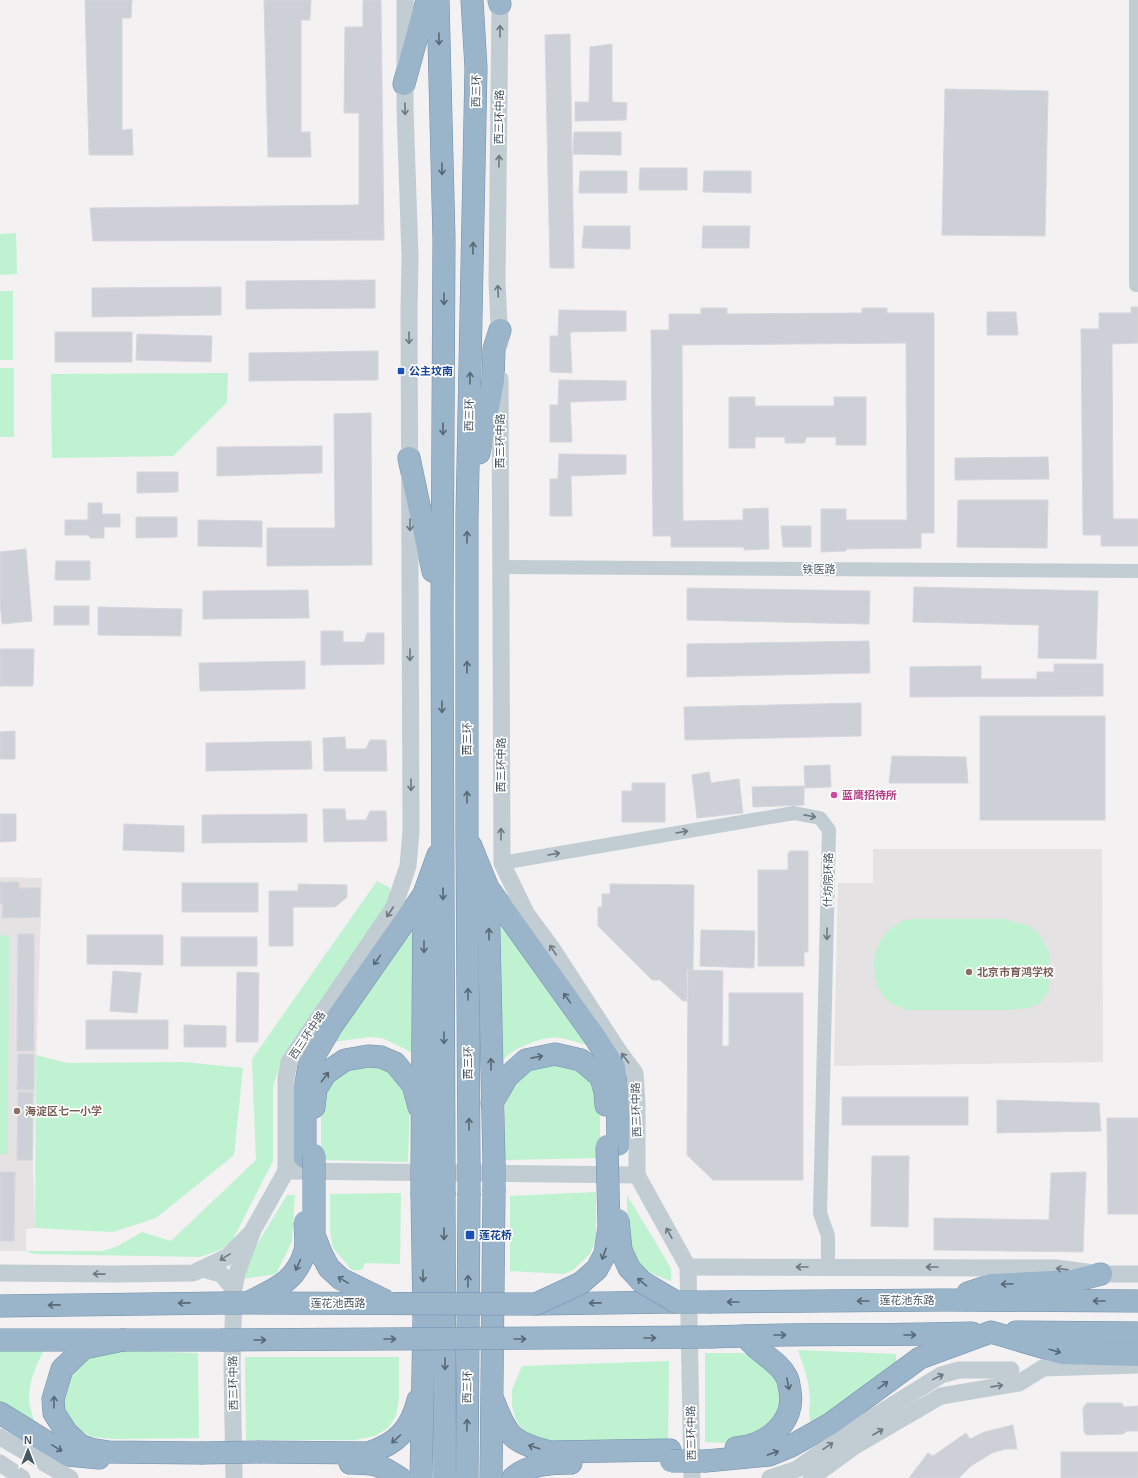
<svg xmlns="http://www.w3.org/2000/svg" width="1138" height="1478" viewBox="0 0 1138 1478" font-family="Helvetica,'Noto Sans SC',sans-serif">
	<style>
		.education { fill: #e4e2e3 }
		.green { fill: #bef2d0 }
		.building { fill: #cdd0d6; stroke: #d5d7dd }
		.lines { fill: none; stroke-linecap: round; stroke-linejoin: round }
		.trunk-casing { stroke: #7191ae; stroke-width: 23 }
		.minor { stroke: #c1ccd3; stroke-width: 14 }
		.tertiary { stroke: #c1ccd3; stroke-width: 17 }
		.trunk { stroke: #9ab4ca; stroke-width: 22 }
		.trunk-bridge-casing { stroke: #7191ae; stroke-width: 23; stroke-linecap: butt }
		.trunk-bridge { stroke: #9ab4ca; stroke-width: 22 }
		.oneway { stroke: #6c7982 }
		.oneway2 { stroke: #586875 }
		.transit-dot { fill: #1a4fb4; stroke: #fff; stroke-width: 1.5 }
		.hotel-dot { fill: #d1479c; stroke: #fff; stroke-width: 1.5 }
		.education-dot { fill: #8d6e63; stroke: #fff; stroke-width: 1.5 }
		.labels { text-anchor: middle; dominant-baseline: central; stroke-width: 3.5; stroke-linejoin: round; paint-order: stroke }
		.street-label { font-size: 11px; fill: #475560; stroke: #fff }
		.transit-label { font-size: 11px; font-weight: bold; fill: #164399; stroke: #fff; text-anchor: start }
		.hotel-label { font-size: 11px; font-weight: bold; fill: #b23c85; stroke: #fff; text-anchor: start }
		.education-label { font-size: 11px; font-weight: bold; fill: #785e54; stroke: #fff; text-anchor: start }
	</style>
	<rect width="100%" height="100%" fill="#f3f1f1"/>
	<g class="education">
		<path d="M873,849H1102L1103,1062L834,1066L838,883H873Z"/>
		<path d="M0,877L42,878L33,1166L35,1228L26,1229V1251H0Z"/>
	</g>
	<g class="green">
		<path d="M16,233L17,274L0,275V234Z"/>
		<rect x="0" y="291" width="13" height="69"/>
		<rect x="0" y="368" width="14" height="69"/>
		<path d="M228,373L227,402L173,456L52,458L51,374Z"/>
		<path d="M377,881L390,888V899L282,1059L273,1086V1161L232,1241L220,1250L200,1257L34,1254L26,1251H103L116,1247L142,1232L171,1241L256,1160L252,1059Z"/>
		<path d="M910,919H1004L1029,926L1039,934L1049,952L1050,976L1048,991L1040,1003L1029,1008L1004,1010H908C901,1007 891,1005 886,999C881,994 878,986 876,980C869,952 883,926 910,919Z"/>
		<path d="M500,923L587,1045C560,1037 553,1033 526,1045C516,1049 511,1052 503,1060Z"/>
		<path d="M413,925V1053L382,1038L369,1037L333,1042Z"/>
		<path d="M0,935L9,936L8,1154H0Z"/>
		<path d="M36,1055L67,1063L184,1062L243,1068L234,1155L156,1218L113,1232L35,1228Z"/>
		<path d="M366,1062L398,1075L410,1101L408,1162L321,1160V1094L334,1078Z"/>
		<path d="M546,1064L575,1067L600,1091V1158L505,1160V1104L509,1092L525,1073Z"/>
		<path d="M596,1192V1239L590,1254L573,1270L564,1274L510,1271V1196Z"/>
		<path d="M401,1193L400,1264L365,1263L362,1270H352L333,1248L330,1232V1194Z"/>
		<path d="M287,1195H295L292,1241L276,1274L242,1279L247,1261Z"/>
		<path d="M627,1195L671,1268V1281L647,1272L630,1258L627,1245Z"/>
		<path d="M0,1349H45C36,1364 26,1389 30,1406C32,1415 35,1423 38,1431L0,1406Z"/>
		<path d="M99,1350L198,1353L199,1438L115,1439L92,1437L82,1431L71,1421L61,1405L67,1374Z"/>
		<path d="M798,1350L896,1354V1366L817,1423L810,1421C808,1411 811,1400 809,1390C808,1376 802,1363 798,1350Z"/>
		<path d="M705,1353H741L752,1355L763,1364L779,1385L782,1403L773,1427L731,1443L705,1442Z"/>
		<path d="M245,1357H399V1398L396,1416L388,1428L375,1436L355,1440H246Z"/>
		<path d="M669,1361L668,1442L544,1443L524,1432L516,1420L512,1406V1390L522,1366Z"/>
	</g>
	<g class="building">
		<path d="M85,0H132L131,18H122V130L132,129L133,155H89Z"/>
		<path d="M264,0H311L310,20H301V132H310L311,157H268Z"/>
		<path d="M363,0H381L384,240L93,241L90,208L359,205V113H344L345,27H363Z"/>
		<path d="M570,34L574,268H550L545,35Z"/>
		<path d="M612,44V102L627,103L626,120L575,121V102H589L590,47Z"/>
		<path d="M945,89L1048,91L1045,236L942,235Z"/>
		<path d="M574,132H621V155L573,154Z"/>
		<path d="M640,168H687V190H639Z"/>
		<path d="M580,171H627V193H579Z"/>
		<path d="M704,171H751V193L703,192Z"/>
		<path d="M584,226H630V249L582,248Z"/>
		<path d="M703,226H750L749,248H702Z"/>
		<path d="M375,280V308L246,309V281Z"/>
		<path d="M221,287V315L92,317V288Z"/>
		<path d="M1131,307H1138V343L1112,344L1113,519H1138V546H1101V535H1083L1081,329H1099V313H1131Z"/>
		<path d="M701,308H727V314L862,313V308H887V313H934V533H921V548L846,549V551L821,552V509H846V520H907L906,343L682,345L683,521L743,520V509L768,508L769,549L744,550V547H671V536H653L651,330H669V314H701Z"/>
		<path d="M559,310L626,311V331L570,332L572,373L550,372V336H558Z"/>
		<path d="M987,312H1016L1018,335H987Z"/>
		<rect x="55" y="332" width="77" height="30"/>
		<path d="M137,334L212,336L211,362L136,360Z"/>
		<path d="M378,351V380L249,381V353Z"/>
		<path d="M559,380L626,381V400L570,402L572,442H550V405H558Z"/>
		<path d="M729,397H755V406H834V397H866V445H836V437H807L804,443H785V437H755V448H729Z"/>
		<path d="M371,413L372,565L267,566V528H335L334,414Z"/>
		<path d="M322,446V473L217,476V447Z"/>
		<path d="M559,454L626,455V474L571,476L572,516H550V479H558Z"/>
		<path d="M1048,457L1049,479L955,480V458Z"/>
		<path d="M137,472H178V492L137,493Z"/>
		<path d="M958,500H1048L1047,548L957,547Z"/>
		<path d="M88,503H102V514H120V527H104V538H90L89,535H65V520H88Z"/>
		<path d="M136,517H177V537L136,538Z"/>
		<path d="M198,520L262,521V547L198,546Z"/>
		<path d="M781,526H811V547H783Z"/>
		<path d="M26,549L32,621L2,624L0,600V552Z"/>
		<path d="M56,561H90V580H55Z"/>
		<path d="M914,587L1098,591L1096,659L1038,658L1039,625L913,622Z"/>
		<path d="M687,588L870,591L869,624L687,620Z"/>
		<path d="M308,590L309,618L203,619V591Z"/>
		<rect x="54" y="606" width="35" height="19"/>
		<path d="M98,607L182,609L181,636L98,635Z"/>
		<path d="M321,631H343V642H364L367,633H384V664L321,665Z"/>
		<path d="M869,641L870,673L687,677V644Z"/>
		<path d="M0,649H34L33,686H0Z"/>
		<path d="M305,661V689L200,691L199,663Z"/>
		<path d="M1054,664H1103V696L910,697V667L981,666V679H1037V672H1054Z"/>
		<path d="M861,703V736L685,740L684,707Z"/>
		<rect x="980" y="716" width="125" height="104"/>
		<path d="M15,731V759H0V732Z"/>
		<path d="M345,737L346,749H366L370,740H386L387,771H324L323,738Z"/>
		<path d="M311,741L312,769L206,771V743Z"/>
		<path d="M892,756L966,757L968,783H889Z"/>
		<path d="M830,765L831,787L805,788L804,766Z"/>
		<path d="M709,772L711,783L739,779L743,813L697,818L692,775Z"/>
		<path d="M632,783H665V822H622V791H632Z"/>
		<path d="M804,786V805L753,807L752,787Z"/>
		<path d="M323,809H345L346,820H366L370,811H386L387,841L324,842Z"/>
		<path d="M0,814H16V841L0,842Z"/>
		<path d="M307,814V842L202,843V815Z"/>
		<path d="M124,824L184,826V852L123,850Z"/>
		<path d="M790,851H808V952H804V966H758V870H788V854Z"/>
		<path d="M0,882H19V888H40V917L2,918L3,904H0Z"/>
		<rect x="182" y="883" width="76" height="29"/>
		<path d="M298,884L347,885V897L335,907H293V946H269V891H298Z"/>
		<path d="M610,884L694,885L693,970L687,969V1001H683L660,980H652L598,926V907H602V894H610Z"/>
		<path d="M701,930L755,931L754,968L700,966Z"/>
		<path d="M18,934H34V1051H17Z"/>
		<path d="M87,935H163V965L87,964Z"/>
		<rect x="181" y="937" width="76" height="29"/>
		<path d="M688,970L723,971L722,1046H729V993H803V1180H713L687,1155Z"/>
		<path d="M113,971L141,973L137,1013L110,1011Z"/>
		<path d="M237,972L259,973L258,1042H236Z"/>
		<rect x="86" y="1020" width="82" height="29"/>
		<path d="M184,1025L226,1026V1047H184Z"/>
		<path d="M18,1054H34V1090H17Z"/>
		<path d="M18,1092H33L32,1160H17Z"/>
		<rect x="842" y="1097" width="126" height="28"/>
		<path d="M997,1100L1099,1103L1101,1131L997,1133Z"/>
		<path d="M1107,1118H1138V1214H1108Z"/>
		<path d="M872,1156H909L908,1227L871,1226Z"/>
		<path d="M0,1172H15L14,1241H0Z"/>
		<path d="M1086,1172L1083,1252L934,1250V1218L1049,1220L1051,1173Z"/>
		<path d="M1087,1403H1122L1124,1407L1138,1406V1431H1127L1123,1434L1086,1435L1084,1432L1083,1408Z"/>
		<path d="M1013,1425L1017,1449H1005L992,1453L971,1466L959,1478H909L928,1453L933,1456L966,1433L970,1439L984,1432Z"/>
		<rect x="1061" y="1452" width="77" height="26"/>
	</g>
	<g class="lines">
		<g class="trunk-casing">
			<g id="trunk">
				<path d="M438,0L444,239L442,612L444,1165"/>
				<path d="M499,0L500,4"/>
				<path d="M404,84L427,0"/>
				<path d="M479,453L493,381L494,349L500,330"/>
				<path d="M409,458L433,571"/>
				<path d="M471,846L488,888L594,1036L614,1067L617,1092L618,1144"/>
				<path d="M488,888L494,1163"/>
				<path d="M492,1103L507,1077L526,1060L555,1054L581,1060L601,1077L605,1092L606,1105"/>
				<path d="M314,1107L316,1089L326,1073L345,1060L368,1056L381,1057L395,1063L413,1085L419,1107"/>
				<path d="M305,1157V1090L309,1065L331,1027L424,894L438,855"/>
				<path d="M469,1163L467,836V515L476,68L472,0"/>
				<path d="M422,1165L424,894"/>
				<path d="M444,1195L445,1478"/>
				<path d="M968,1293L992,1285L1073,1281L1101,1274"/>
				<path d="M711,1302L944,1300L1138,1301"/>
				<path d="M536,1304L676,1302"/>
				<path d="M0,1306L223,1303"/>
				<path d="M1016,1332L1138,1333"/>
				<path d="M713,1337C799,1333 886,1336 972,1333"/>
				<path d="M0,1340H221"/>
				<path d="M123,1340L84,1348L62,1369L53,1399L54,1413L67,1433L80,1445L90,1449L109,1452L201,1453"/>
				<path d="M494,1402C508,1438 513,1442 550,1452L670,1450"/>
				<path d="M0,1413L68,1455L99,1458"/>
				<path d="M736,1448C765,1446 796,1423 790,1391C789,1386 789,1380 786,1376C780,1364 768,1358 758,1349C753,1345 749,1340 745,1336"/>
				<path d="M260,1452L368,1453C397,1444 411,1429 418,1400"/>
				<path d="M706,1461L769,1455L791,1446L830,1424L920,1358L991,1332L1062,1353L1138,1355"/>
				<path d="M350,1463C374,1463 379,1464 400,1478"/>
				<path d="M421,1478L424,1318L422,1195"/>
				<path d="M467,1478L469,1196"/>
				<path d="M491,1478L494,1192"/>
				<path d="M513,1478C528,1464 552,1463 571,1463"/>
			</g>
		</g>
		<g class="minor">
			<path d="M1136,285V0"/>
			<path d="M501,567L1138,571"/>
			<path d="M502,863L794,813L820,818L829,830L820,1213L828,1236V1267"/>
		</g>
		<g class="tertiary">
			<path d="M500,343L497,283L500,0"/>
			<path d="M500,379L502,863L526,913L551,947L618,1050L635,1073L637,1104V1175L688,1267L692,1478"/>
			<path d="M286,1171L637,1175"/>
			<path d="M688,1267L1056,1268L1101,1274H1138"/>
			<path d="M203,1269L221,1274L234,1289L237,1273L253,1230L286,1171V1078L289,1062L394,907L408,866L411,831L409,310L410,257L405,108V0"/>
			<path d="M0,1273L116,1274L193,1273L227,1257L249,1235"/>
			<path d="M234,1291L232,1365L234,1478"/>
			<path d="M0,1437L70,1478"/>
			<path d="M0,1463L22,1478"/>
			<path d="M770,1478L797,1469L851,1431L941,1375L959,1370H1011"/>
			<path d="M811,1478L855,1446L941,1396L1019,1383L1043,1368L1138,1365"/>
		</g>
		<use href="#trunk" class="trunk"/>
		<g class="trunk-bridge-casing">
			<g id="trunk-bridge">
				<path d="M314,1155V1235L322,1255L329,1268L341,1279L386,1301"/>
				<path d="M469,1163V1196"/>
				<path d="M422,1165V1195"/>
				<path d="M494,1192V1163"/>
				<path d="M444,1195V1165"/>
				<path d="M618,1220L621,1250L629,1268L642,1282L676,1302H711"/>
				<path d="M249,1302C275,1289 296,1282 305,1251C307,1242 305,1231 305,1222"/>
				<path d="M223,1303L536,1304L581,1283L597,1269L605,1254L609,1227L607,1146"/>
				<path d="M221,1340L713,1337"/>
				<path d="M201,1453L260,1452"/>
				<path d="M671,1461H706"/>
			</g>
		</g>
		<use href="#trunk-bridge" class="trunk-bridge"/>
	</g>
	<defs><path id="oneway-shaft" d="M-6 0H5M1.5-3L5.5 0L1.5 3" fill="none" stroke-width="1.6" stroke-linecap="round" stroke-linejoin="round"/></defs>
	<g class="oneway">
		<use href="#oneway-shaft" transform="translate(500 31) rotate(-90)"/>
		<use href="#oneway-shaft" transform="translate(405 109) rotate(89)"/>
		<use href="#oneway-shaft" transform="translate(499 161) rotate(-89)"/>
		<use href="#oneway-shaft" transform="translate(498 291) rotate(-93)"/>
		<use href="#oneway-shaft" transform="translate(409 338) rotate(90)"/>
		<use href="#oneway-shaft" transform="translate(410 525) rotate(90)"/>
		<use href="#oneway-shaft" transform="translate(410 655) rotate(90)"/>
		<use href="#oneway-shaft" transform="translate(411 785) rotate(90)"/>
		<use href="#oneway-shaft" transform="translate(810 816) rotate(11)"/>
		<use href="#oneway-shaft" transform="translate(682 832) rotate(-10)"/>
		<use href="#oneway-shaft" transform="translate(501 834) rotate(-90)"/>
		<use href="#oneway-shaft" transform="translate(554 854) rotate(-10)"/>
		<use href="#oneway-shaft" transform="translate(390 912) rotate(123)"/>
		<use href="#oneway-shaft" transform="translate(827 934) rotate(91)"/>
		<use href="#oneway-shaft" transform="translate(553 950) rotate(-124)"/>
		<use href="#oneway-shaft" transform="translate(625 1058) rotate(-127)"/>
		<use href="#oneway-shaft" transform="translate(669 1233) rotate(-119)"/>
		<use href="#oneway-shaft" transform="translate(225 1257) rotate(149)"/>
		<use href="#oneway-shaft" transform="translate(802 1267) rotate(-180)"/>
		<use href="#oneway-shaft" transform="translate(932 1267) rotate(-180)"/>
		<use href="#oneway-shaft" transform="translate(1062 1269) rotate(-173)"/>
		<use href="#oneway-shaft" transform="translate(99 1274) rotate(-179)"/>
		<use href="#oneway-shaft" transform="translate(938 1377) rotate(-26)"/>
		<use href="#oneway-shaft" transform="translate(997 1386) rotate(-8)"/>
		<use href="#oneway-shaft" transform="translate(878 1432) rotate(-30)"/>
		<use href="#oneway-shaft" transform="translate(828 1446) rotate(-34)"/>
	</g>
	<g class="oneway2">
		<use href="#oneway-shaft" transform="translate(439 39) rotate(89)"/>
		<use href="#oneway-shaft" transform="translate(442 169) rotate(89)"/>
		<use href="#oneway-shaft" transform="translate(473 248) rotate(-89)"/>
		<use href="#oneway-shaft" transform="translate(444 299) rotate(90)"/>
		<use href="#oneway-shaft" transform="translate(470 378) rotate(-89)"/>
		<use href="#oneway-shaft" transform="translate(443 429) rotate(90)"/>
		<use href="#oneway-shaft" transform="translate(467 537) rotate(-90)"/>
		<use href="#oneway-shaft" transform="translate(467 667) rotate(-90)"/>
		<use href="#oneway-shaft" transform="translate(442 707) rotate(90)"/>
		<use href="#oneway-shaft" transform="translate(467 797) rotate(-90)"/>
		<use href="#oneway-shaft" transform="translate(443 894) rotate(90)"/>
		<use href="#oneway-shaft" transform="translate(489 934) rotate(-91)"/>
		<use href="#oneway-shaft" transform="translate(424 947) rotate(90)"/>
		<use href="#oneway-shaft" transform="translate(377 960) rotate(125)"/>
		<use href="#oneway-shaft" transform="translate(468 994) rotate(-90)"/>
		<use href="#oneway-shaft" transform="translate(567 998) rotate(-126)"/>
		<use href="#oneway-shaft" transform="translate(444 1038) rotate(90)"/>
		<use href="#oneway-shaft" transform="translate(537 1057) rotate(-11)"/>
		<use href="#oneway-shaft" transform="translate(491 1064) rotate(-91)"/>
		<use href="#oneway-shaft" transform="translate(325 1077) rotate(-53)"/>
		<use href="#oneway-shaft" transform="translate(469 1124) rotate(-90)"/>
		<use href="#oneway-shaft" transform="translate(444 1234) rotate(90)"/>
		<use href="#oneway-shaft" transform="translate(604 1254) rotate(110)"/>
		<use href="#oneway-shaft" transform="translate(298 1265) rotate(114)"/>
		<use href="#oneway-shaft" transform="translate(423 1276) rotate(89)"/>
		<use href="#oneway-shaft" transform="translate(343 1280) rotate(-149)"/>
		<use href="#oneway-shaft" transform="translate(468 1281) rotate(-89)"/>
		<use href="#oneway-shaft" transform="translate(642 1282) rotate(-140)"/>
		<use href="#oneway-shaft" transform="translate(1007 1284) rotate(177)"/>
		<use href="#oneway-shaft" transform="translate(863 1301) rotate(180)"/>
		<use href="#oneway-shaft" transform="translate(1099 1301) rotate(-180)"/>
		<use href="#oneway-shaft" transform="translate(733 1302) rotate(180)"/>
		<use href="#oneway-shaft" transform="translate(184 1303) rotate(179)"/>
		<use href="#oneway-shaft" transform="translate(595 1303) rotate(179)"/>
		<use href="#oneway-shaft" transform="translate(54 1305) rotate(179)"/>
		<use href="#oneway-shaft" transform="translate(780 1335)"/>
		<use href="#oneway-shaft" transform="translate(910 1335)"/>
		<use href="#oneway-shaft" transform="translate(650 1338)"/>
		<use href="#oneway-shaft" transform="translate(390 1339)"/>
		<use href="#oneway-shaft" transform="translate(520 1339)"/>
		<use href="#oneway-shaft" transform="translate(260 1340)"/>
		<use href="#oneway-shaft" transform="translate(1055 1351) rotate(16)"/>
		<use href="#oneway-shaft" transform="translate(445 1364) rotate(90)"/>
		<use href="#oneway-shaft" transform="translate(788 1384) rotate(79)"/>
		<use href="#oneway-shaft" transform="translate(883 1385) rotate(-36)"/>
		<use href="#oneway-shaft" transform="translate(54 1402) rotate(-89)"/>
		<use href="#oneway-shaft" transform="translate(467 1425) rotate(-89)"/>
		<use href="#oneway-shaft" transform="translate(396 1439) rotate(138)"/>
		<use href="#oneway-shaft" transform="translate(534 1447) rotate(-163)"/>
		<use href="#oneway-shaft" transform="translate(57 1448) rotate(31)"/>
		<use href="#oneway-shaft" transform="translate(773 1453) rotate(-19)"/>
	</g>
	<g class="transit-dot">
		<rect x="397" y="367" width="8" height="8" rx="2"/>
		<rect x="465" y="1230" width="10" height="10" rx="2"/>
	</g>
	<circle class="hotel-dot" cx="834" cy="795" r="4"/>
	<g class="education-dot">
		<circle cx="969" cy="972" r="4"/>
		<circle cx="17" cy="1111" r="4"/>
	</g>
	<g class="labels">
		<g class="street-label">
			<text transform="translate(476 91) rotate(-89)">西三环</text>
			<text transform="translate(499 117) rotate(-89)">西三环中路</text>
			<text transform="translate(469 415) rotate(-89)">西三环</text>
			<text transform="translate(500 441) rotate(-90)">西三环中路</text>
			<text x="819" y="569">铁医路</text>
			<text transform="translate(467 739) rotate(-90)">西三环</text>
			<text transform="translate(501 765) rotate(-90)">西三环中路</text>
			<text transform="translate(828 880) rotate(-89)">什坊院环路</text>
			<text transform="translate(307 1035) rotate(-56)">西三环中路</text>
			<text transform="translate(468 1063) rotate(-90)">西三环</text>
			<text transform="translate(636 1110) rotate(-92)">西三环中路</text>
			<text x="907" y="1300">莲花池东路</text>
			<text x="338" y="1303">莲花池西路</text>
			<text transform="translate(233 1383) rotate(-91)">西三环中路</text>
			<text transform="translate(467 1387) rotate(-89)">西三环</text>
			<text transform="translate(691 1433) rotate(-91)">西三环中路</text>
		</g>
		<g class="transit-label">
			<text x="409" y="371">公主坟南</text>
			<text x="479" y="1235">莲花桥</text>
		</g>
		<g class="hotel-label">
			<text x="842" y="795">蓝鹰招待所</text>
		</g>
		<g class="education-label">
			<text x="977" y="972">北京市育鸿学校</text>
			<text x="25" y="1111">海淀区七一小学</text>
		</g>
	</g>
	<g transform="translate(28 1450)" stroke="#ffffff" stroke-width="3" paint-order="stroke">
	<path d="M0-3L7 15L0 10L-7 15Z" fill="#475560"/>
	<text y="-6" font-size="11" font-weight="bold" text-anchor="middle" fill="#475560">N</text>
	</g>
</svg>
